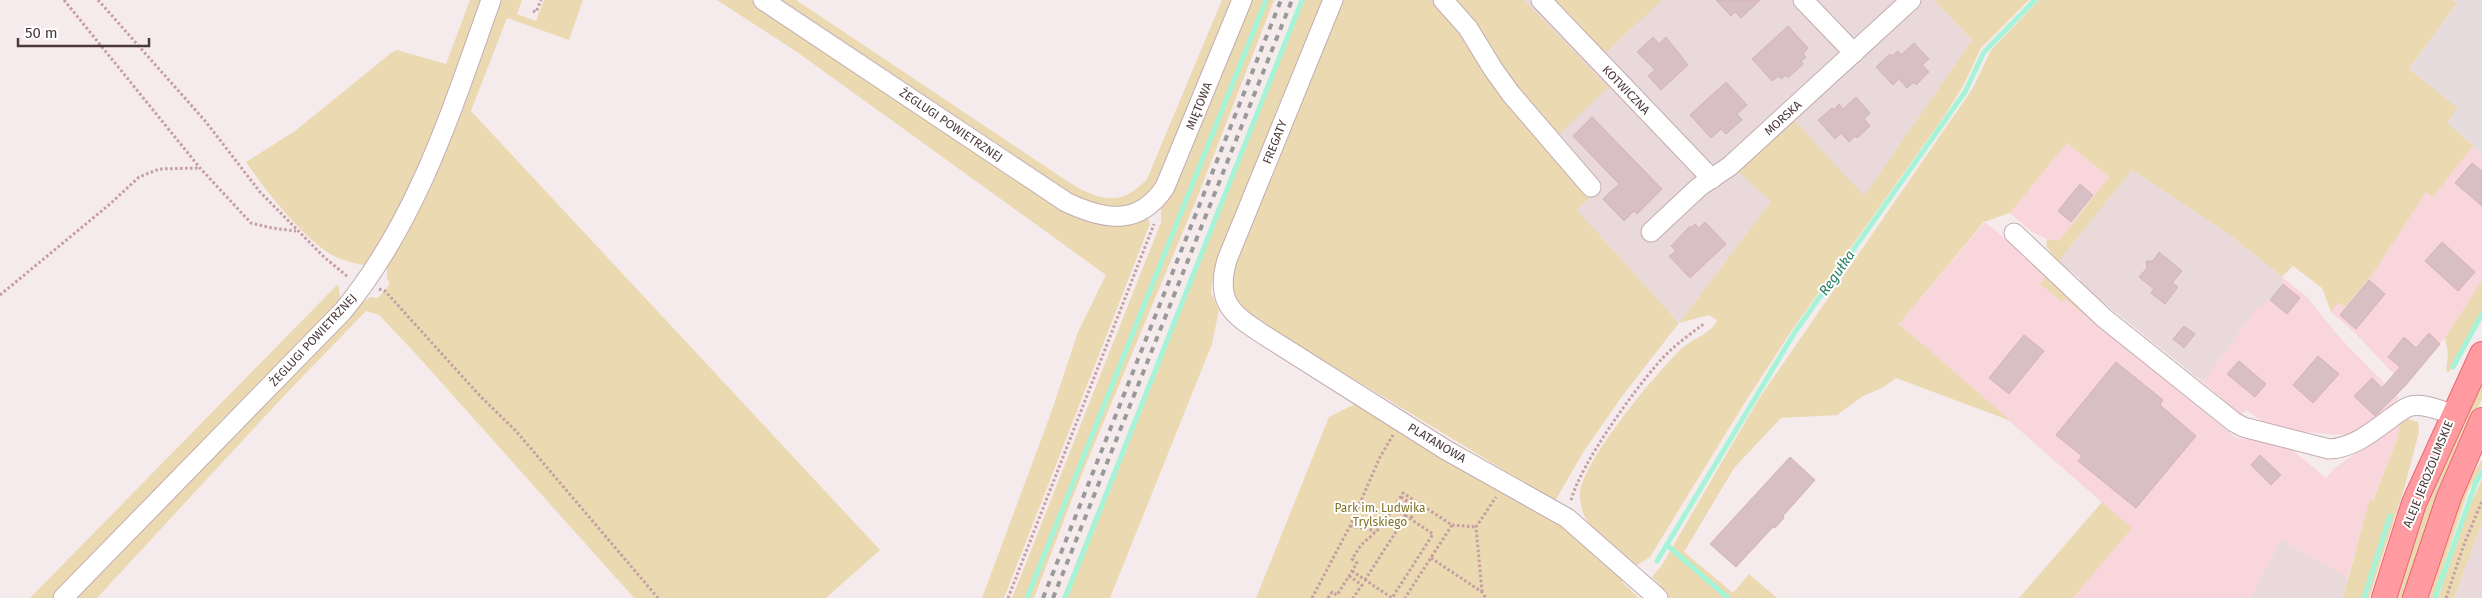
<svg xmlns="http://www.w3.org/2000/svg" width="2482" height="598" viewBox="0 0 2482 598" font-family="'Fira Sans',sans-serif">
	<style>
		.residential { fill: #ead9da }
		.commercial { fill: #f8d6dc }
		.industrial { fill: #e6dcde }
		.green { fill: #ebd9b2 }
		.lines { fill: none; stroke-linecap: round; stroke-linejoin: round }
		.stream { stroke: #a6f4d7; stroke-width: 5 }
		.building { fill: #d8bfc4; stroke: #d3b2b8 }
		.minor-casing { stroke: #c2acaf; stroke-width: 21 }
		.major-casing { stroke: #ea656f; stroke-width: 26 }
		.path { stroke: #c59da2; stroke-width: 3; stroke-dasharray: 2.5 2.5; stroke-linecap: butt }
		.minor { stroke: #fff; stroke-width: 19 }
		.major { stroke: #ff9ba0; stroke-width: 24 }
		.rail { stroke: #999; stroke-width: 4; stroke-dasharray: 6 6; stroke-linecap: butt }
		.labels { text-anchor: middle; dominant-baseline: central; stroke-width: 4; stroke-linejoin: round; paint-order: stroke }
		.street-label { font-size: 12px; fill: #4b383b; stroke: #fff }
		.park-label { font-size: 12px; fill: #807327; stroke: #fff }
		.water-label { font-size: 14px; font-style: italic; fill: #228160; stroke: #fff }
	</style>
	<rect width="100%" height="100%" fill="#f6ebec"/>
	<g class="residential">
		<path d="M1400,0H1934L1972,40L1828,249L1771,201L1679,323L1528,156Z"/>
		<path d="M2132,170L2230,235L2282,277L2283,284L2270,300L2257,308L2203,382L2079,283L2081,279L2058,262Z"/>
		<path d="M2482,522V598H2454Z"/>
		<path d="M2281,540L2348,577L2343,598H2250Z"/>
	</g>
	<g class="commercial">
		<path d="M2067,143L2109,177L2059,241L2047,239L2032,232L2010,213Z"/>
		<path d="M2473,146L2482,154V280L2445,338L2405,386L2354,332L2331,312L2339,301L2345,307L2374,272L2426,191L2433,197Z"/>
		<path d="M1985,222L2048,274L2040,284L2062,302L2065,299L2236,438L2285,444L2326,478L2335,468L2400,421L2398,437L2372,501H2369L2348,577L2281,540L2250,598H2073L2131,528L1899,324Z"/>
		<path d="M2282,277L2306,296L2340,338L2399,398L2353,436L2273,429L2246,410L2241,415L2203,382L2257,308L2270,300L2283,284Z"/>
	</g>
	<path class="industrial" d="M2452,0H2482V154L2447,122L2457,108L2409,69L2457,3Z"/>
	<g class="green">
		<path d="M470,0H484L423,163L369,266C357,264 343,261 332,255C303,238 265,190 246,162L295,131L391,53L397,50L446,64Z"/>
		<path d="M498,0H522L517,14L536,21L544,0H583L569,40L507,18L471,111L880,550L826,598H634L415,353L379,315L366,311L281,399L97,598H75L363,302L371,297L378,298L390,284L387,279V263Z"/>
		<path d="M717,0H752L877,84L1094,222L1119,226L1147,215L1150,224L1004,598H982L1051,413L1078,332L1106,275L797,52Z"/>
		<path d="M774,0H796L1070,183C1099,200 1121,208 1147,179L1222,0H1234L1156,186C1121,218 1105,210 1065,191Z"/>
		<path d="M1251,0H1274L1199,193L1079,481L1034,598H1012L1161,222V207L1171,196L1186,164Z"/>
		<path d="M1301,0H1324L1212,282L1211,293L1219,310L1212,344L1110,598H1062Z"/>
		<path d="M1341,0H1431L1464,38L1591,196L1577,210L1679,323L1771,201L1736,170L1793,119L1864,196L1972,40L1934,0H2029L1981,48L1963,86L1945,115L1790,333L1742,407L1650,557L1634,567C1617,553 1594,536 1584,515C1582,510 1579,498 1580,493C1582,462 1656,373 1680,350C1691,339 1713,333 1717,320L1709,315L1679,323L1623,395L1584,451L1555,501L1252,317C1232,297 1231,290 1234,263Z"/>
		<path d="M1451,0H1524L1608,87L1555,139Z"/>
		<path d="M1554,0H1662L1604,54Z"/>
		<path d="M2039,0H2452L2457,3L2409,69L2458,108L2447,122L2473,146L2433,197L2426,192L2374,272L2345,307L2339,302L2331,312L2322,288L2293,266L2282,277L2230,235L2132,170L2058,262L2046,246L2047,239L2059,241L2109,177L2067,143L2010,213L1984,222L1899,324L2011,421L1896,378L1882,388L1863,396L1837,415L1781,418L1734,468L1684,552L1733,593L1749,574L1777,598H1668L1658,589L1660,585L1652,577L1662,565L1758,400L1973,88L1991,50Z"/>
		<path d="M2048,274L2112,332L2109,335L2065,299L2062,302L2040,284Z"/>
		<path d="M2482,280V318L2449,372L2446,371L2448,354L2445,338Z"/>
		<path d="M338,284L341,303L54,598H30Z"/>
		<path d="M2482,380V399L2466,433L2404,598H2393L2431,491Z"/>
		<path d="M1355,404L1564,524L1625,577L1622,582L1639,598H1256L1329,417Z"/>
		<path d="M2405,418L2418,422L2419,432L2404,489L2369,598H2343L2369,501L2373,500L2398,437L2400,421Z"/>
		<path d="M2482,460V467L2468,491L2433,598H2429C2444,553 2454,500 2482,460Z"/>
		<path d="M2482,479V522L2454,598H2438L2466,514Z"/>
		<path d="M2102,502L2132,528L2073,598H2019Z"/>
	</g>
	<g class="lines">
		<g class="stream">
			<path d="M2453,367L2482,314"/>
			<path d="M1667,545L1728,598"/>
			<path d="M1657,561L1795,332L1965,92L1984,52L2035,0"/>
			<path d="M1027,598L1266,0"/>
			<path d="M1065,598L1302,0"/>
			<path d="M2364,598L2390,516"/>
			<path d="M2435,598L2476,482L2482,472"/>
		</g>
	</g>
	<g class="building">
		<path d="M1716,0H1760L1741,18L1735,12L1731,16Z"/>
		<path d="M1788,26L1808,48L1803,54L1806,57L1801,61L1803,64L1788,78L1786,75L1781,79L1779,76L1772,81L1752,59Z"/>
		<path d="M1653,37L1659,44L1666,37L1688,65L1661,90L1648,76L1655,70L1637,52Z"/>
		<path d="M1914,43L1929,59L1922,65L1929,72L1916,85L1914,82L1907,88L1899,79L1893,85L1876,67L1890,54L1892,56L1898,51L1901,55Z"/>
		<path d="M1726,82L1747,105L1737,114L1742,120L1726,134L1721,129L1711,138L1690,115Z"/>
		<path d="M1856,97L1870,113L1864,119L1870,126L1857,138L1855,136L1849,142L1841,133L1835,139L1818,120L1832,108L1834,110L1839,104L1843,109Z"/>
		<path d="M1592,117L1662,189L1637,214L1634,211L1624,221L1603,199L1619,184L1573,136Z"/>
		<path d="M2472,163L2482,171V206L2455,183Z"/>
		<path d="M2080,184L2093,195L2071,222L2058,211Z"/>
		<path d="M1705,222L1726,244L1690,278L1669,256L1676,251L1671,246L1690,226L1691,228L1695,224L1699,228Z"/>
		<path d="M2442,242L2475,272L2458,291L2425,261Z"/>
		<path d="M2159,252L2182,271L2172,283L2178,287L2165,304L2151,293L2154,289L2139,277L2147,268L2146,261H2153Z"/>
		<path d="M2369,280L2385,294L2356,329L2340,315Z"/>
		<path d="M2283,284L2300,298L2287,314L2270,300Z"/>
		<path d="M2184,326L2195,334L2184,348L2173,339Z"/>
		<path d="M2429,333L2440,344L2405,386L2375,416L2354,396L2372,378L2382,388L2400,367L2388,357L2404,337L2416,348Z"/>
		<path d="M2024,335L2044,351L2009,394L1989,378Z"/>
		<path d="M2318,356L2339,374L2313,403L2293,385Z"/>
		<path d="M2239,361L2266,384L2255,397L2227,374Z"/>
		<path d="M2116,362L2163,400L2160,405L2196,436L2136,508L2078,461L2082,456L2056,435Z"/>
		<path d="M2260,455L2281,475L2271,485L2251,465Z"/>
		<path d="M1790,457L1815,480L1783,516L1784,518L1775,528L1773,527L1736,567L1710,544Z"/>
	</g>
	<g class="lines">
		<g class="minor-casing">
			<g id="minor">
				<path d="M763,0L1066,202C1104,220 1139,227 1165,187L1242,0"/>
				<path d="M1333,0L1227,260C1215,301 1231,314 1264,335L1446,450L1567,518L1658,598"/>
				<path d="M1443,0L1468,28L1493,69L1511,94L1591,187"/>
				<path d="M1541,0L1712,179"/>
				<path d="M1803,0L1854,53"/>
				<path d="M1651,232L1699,187L1730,166L1911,0"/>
				<path d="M2014,233L2104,318L2234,422L2243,427L2329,449C2353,448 2372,432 2391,418C2397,414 2403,408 2411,406C2424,403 2441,411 2453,414"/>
				<path d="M63,598L343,311C418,220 452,109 491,0"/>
			</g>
		</g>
		<g class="major-casing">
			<g id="major">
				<path d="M2384,598L2414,503L2482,354"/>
				<path d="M2415,598L2449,497L2482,420"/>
			</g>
		</g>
		<g class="path">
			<path d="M64,0L200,168L251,223L272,228L296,231"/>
			<path d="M98,0L206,122L260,192L324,257L348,277"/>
			<path d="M533,11L536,12L541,0"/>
			<path d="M379,289L385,291L480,396L516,431L658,598"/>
			<path d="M0,295L110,204L139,177L159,169L199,168"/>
			<path d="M1401,497L1418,508L1410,519"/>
			<path d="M1571,500C1582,462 1632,393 1659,362C1672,347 1690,334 1705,323"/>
			<path d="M1406,516L1399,512L1406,501"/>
			<path d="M1452,525L1476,527"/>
			<path d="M1350,526L1369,529L1375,532"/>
			<path d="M1431,558L1482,592L1486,598"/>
			<path d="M1352,571L1392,598"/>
			<path d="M1349,576L1362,585L1353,598"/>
			<path d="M1365,580L1406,516L1433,534L1392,598"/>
			<path d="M1482,592L1476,527L1496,497"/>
			<path d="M1008,598L1154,224"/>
			<path d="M1312,598L1350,526L1380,457L1393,435"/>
			<path d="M1328,598L1332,592L1337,595L1357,563L1352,559L1361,545L1381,527L1403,493L1452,525L1405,598"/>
			<path d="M2446,598L2463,547L2482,501"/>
		</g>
		<use href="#minor" class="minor"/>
		<use href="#major" class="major"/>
		<g class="rail">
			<path d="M1043,598L1281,0"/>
			<path d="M1053,598L1292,0"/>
		</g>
	</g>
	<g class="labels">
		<g class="street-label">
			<text transform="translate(1626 90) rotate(46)">KOTWICZNA</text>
			<text transform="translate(1199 106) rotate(-68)">MIĘTOWA</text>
			<text transform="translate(1783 118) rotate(-42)">MORSKA</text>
			<text transform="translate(951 125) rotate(34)">ŻEGLUGI POWIETRZNEJ</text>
			<text transform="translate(1275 142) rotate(-68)">FREGATY</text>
			<text transform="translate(313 340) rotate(-47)">ŻEGLUGI POWIETRZNEJ</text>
			<text transform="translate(1437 443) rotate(31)">PLATANOWA</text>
			<text transform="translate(2428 474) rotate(-68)">ALEJE JEROZOLIMSKIE</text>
		</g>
		<g class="park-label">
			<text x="1380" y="508">Park im. Ludwika<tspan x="1380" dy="14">Trylskiego</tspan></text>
		</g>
		<g class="water-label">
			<text transform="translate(1837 273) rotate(-55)">Regułka</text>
		</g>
	</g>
	<path d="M18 38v8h131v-8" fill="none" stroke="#4b383b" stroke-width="2.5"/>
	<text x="25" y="38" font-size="15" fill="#4b383b" stroke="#ffffff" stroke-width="4" paint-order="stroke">50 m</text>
</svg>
